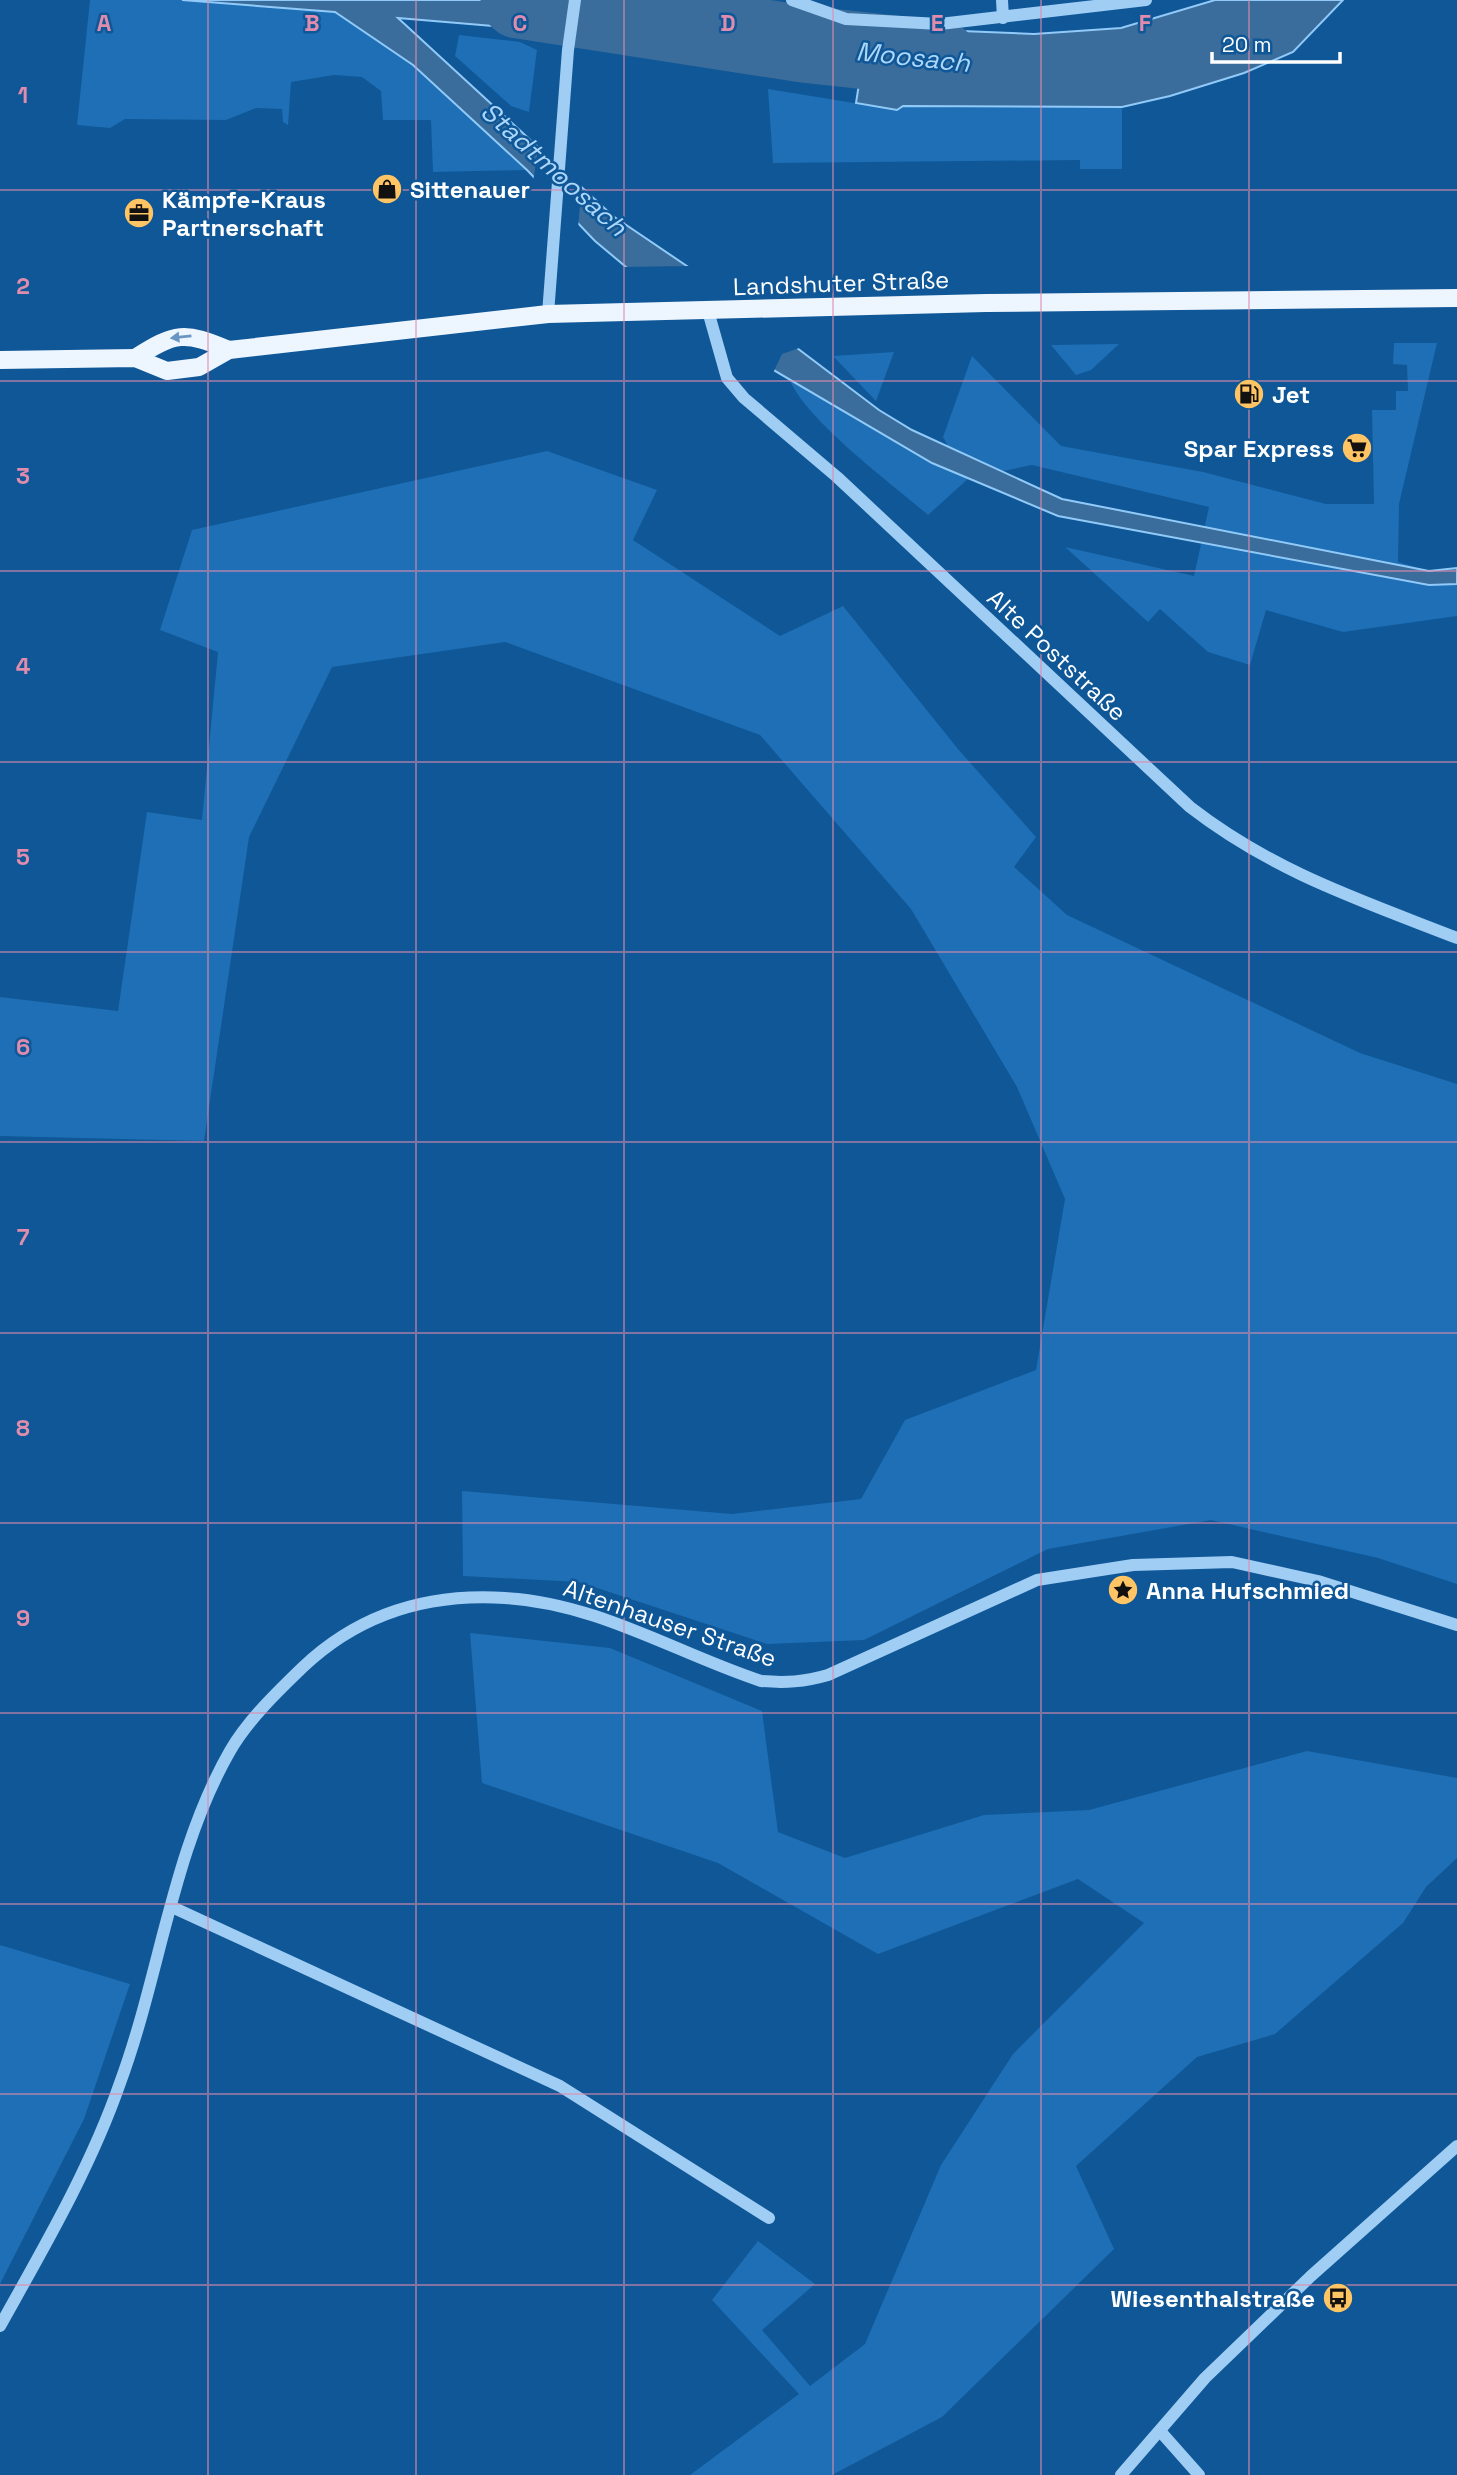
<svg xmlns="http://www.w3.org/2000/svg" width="1457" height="2475" viewBox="0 0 1457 2475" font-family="'Space Grotesk',sans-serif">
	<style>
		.green { fill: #1e6fb5 }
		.water { fill: #3a6d9c; stroke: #91caf8; stroke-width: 2 }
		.pier { fill: #0f5797 }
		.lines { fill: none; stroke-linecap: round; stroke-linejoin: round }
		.river { stroke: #3a6d9c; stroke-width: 77 }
		.minor { stroke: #9fcdf4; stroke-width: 12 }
		.major { stroke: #edf5ff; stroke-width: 18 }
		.oneway { fill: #6896c1 }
		.grid { fill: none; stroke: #e08cad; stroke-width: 2; stroke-opacity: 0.55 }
		.labels { text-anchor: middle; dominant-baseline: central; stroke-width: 5; stroke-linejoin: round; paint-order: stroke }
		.poi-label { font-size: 24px; font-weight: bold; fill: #fff; stroke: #0f5797; text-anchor: start }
		.street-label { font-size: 24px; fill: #fff; stroke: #0f5797 }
		.water-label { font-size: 26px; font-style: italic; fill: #acd7fb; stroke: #0f5797 }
		.grid-label { font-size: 23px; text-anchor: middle; font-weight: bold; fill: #e08cad; stroke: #0f5797; stroke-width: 5; stroke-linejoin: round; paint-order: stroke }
	</style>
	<rect width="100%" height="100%" fill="#0f5797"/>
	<g class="green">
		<path d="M90,0H184L335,12L413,65L527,170L433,172L431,120H383L381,91L362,77L334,75L291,82L288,125L283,122L282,109L256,108L226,120L125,119L110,128L77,125Z"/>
		<path d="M459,35L520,42L537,50L529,112L511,106L455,56Z"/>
		<path d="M768,89L897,110L903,106L1122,107V169H1080V160L773,163Z"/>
		<path d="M1394,343H1437L1399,504L1398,562L1429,571V585L1457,584V616L1343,632L1266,610L1250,665L1208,652L1160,609L1148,622L1065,547L1194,576L1209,507L1032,465L969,478L928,515C892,484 804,419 789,378L932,463L948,446L943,437L972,356L1061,446L1203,472L1326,504H1374L1372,410H1396V391H1408L1407,365L1393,364Z"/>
		<path d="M1119,344L1091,370L1076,375L1051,345Z"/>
		<path d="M894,352L876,401L833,356Z"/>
		<path d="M547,451L657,490L633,540L780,636L843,606L958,749L1036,837L1014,867L1067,915L1360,1053L1457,1084V1584L1378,1558L1211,1520L1048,1549L864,1640L767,1644L579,1582L463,1576L462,1491L732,1514L861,1499L905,1420L1036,1370L1065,1199L1017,1087L911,909L760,735L505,642L332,667L249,837L204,1141L0,1136V997L118,1011L147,812L202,820L218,652L160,630L192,530Z"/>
		<path d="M470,1633L610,1648L762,1711L778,1832L845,1858L984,1815L1089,1810L1307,1751L1457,1778V1858L1426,1887L1403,1923L1275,2034L1197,2057L1076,2166L1114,2249L942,2417L832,2475H690L799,2394L712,2300L758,2241L815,2284L762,2330L810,2386L865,2344L941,2165L1013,2054L1144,1923L1078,1879L878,1954L718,1863L482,1783Z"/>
		<path d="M0,1945L130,1984L84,2119L0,2284Z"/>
	</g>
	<g class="water">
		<path d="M182,0H687L772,11L763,69L505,27L398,18L613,216L706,279L879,410L912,430L1062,499L1429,571L1457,568V584L1429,585L1058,516L932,463L748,355L663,298L595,241L527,170L413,65L335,12Z"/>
		<path d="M1215,0H1343L1293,52L1244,73L1170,96L1122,107L903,106L897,110L856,103L859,84L829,78L837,26L1034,34L1121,28Z"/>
	</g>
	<g class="pier">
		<path d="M557,0H598L591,45L551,38Z"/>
		<path d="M539,143L582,182L578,228L533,182Z"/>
		<path d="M692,266L767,320L802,347L782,354L773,373L661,301L621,267Z"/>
	</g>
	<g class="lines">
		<path class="river" d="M519,0L803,44L940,59"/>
		<g class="minor">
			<path d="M792,0L846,19L940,24L1146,0"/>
			<path d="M1002,0L1003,18"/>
			<path d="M708,311L727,378L744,398L837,477L1190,807C1274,872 1360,900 1457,938"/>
			<path d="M548,314L568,50L575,0"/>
			<path d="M172,1907L560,2086L769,2218"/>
			<path d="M0,2326C44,2247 90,2169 120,2083C160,1975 172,1852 230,1751C248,1720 277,1692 303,1667C359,1614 428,1593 505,1598C597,1603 676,1653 761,1681C785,1683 804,1682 828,1675L1037,1580L1133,1565L1232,1562L1318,1581L1457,1625"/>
			<path d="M1160,2431L1199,2475"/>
			<path d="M1121,2475L1205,2378L1311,2276L1457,2146"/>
		</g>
		<g class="major">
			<path d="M135,358C176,332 184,331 229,350"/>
			<path d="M0,360L135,358L167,371L199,367L229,350L548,314L986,303L1457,298"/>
		</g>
	</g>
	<defs><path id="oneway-solid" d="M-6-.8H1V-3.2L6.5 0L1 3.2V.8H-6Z" transform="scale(1.75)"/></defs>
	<use class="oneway" href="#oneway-solid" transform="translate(181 337) rotate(174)"/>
	<path class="grid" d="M208,0V2475M416,0V2475M624,0V2475M833,0V2475M1041,0V2475M1249,0V2475M0,190H1457M0,381H1457M0,571H1457M0,762H1457M0,952H1457M0,1142H1457M0,1333H1457M0,1523H1457M0,1713H1457M0,1904H1457M0,2094H1457M0,2285H1457"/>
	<defs>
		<g id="shop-disc" transform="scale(1.575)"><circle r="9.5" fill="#ffc463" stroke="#0f5797"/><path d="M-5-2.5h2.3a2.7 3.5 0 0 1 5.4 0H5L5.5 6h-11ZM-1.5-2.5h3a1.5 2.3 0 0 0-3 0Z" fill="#111"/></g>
		<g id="office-disc" transform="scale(1.575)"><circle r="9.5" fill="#ffc463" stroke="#0f5797"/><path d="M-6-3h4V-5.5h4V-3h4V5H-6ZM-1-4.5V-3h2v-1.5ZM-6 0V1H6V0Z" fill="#111"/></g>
		<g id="fuel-disc" transform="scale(1.575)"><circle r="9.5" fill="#ffc463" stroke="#0f5797"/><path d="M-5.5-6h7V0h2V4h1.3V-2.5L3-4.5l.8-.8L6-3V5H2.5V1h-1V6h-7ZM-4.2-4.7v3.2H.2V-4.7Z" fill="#111"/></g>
		<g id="supermarket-disc" transform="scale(1.575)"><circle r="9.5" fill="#ffc463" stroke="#0f5797"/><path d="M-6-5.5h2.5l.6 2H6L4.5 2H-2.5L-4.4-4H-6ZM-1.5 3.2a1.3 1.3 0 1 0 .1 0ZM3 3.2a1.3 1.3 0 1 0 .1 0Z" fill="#111"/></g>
		<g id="sight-disc" transform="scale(1.575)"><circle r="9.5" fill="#ffc463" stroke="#0f5797"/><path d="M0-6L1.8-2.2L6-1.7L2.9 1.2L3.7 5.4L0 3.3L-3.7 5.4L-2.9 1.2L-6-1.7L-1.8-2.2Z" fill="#111"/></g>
		<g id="bus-disc" transform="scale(1.575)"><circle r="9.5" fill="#ffc463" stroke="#0f5797"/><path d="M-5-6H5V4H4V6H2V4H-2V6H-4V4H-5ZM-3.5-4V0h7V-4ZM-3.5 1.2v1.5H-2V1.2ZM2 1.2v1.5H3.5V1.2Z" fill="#111"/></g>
	</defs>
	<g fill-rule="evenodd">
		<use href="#shop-disc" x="387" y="189"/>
		<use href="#office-disc" x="139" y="213"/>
		<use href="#fuel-disc" x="1249" y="394"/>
		<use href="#supermarket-disc" x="1357" y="448"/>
		<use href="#sight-disc" x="1123" y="1590"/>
		<use href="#bus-disc" x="1338" y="2298"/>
	</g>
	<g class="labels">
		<g class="poi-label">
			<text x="410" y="189">Sittenauer</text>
			<text x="162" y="199">Kämpfe-Kraus<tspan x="162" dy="28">Partnerschaft</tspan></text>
			<text x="1272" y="394">Jet</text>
			<text x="1334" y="448" text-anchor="end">Spar Express</text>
			<text x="1146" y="1590">Anna Hufschmied</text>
			<text x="1315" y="2298" text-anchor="end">Wiesenthalstraße</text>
		</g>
		<g class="street-label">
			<text transform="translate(841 283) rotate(-2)">Landshuter Straße</text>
			<text transform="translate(1057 655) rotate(43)">Alte Poststraße</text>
			<text transform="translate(670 1623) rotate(19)">Altenhauser Straße</text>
		</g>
		<g class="water-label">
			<text transform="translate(913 57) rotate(6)">Moosach</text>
			<text transform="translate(554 169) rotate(42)">Stadtmoosach</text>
		</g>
	</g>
	<g class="grid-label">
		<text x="104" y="31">A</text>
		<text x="312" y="31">B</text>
		<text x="520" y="31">C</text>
		<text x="728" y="31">D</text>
		<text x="937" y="31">E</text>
		<text x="1145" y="31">F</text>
		<text x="23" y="103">1</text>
		<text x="23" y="294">2</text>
		<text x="23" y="484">3</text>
		<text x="23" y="674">4</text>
		<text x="23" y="865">5</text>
		<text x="23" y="1055">6</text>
		<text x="23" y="1245">7</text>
		<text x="23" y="1436">8</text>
		<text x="23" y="1626">9</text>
	</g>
	<path d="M1212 52v10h128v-10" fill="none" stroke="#ffffff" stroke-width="3.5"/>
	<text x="1222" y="52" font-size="21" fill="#ffffff" stroke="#0f5797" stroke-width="5" paint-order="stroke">20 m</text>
</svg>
